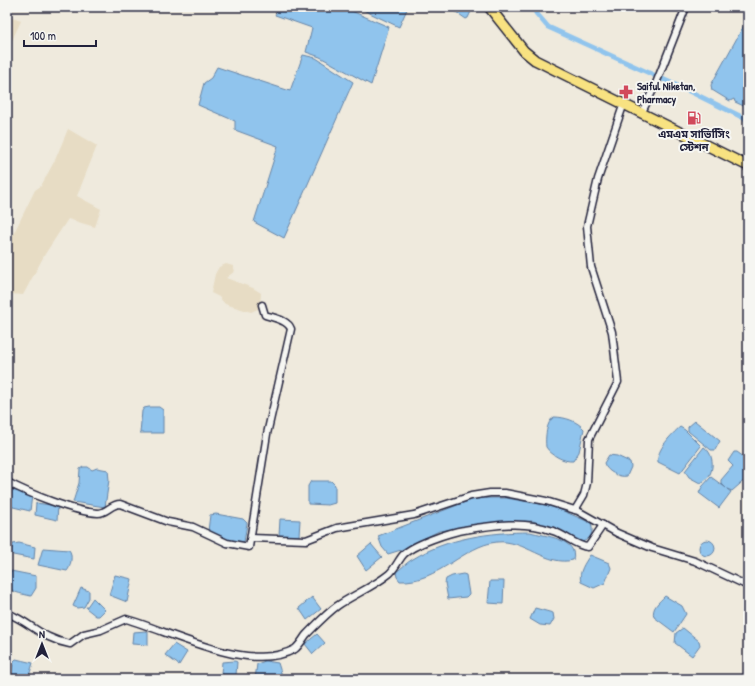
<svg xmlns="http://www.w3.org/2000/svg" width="755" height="686" viewBox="0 0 755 686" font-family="'Patrick Hand','Noto Sans Bengali',sans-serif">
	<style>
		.built { fill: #e7dcc4 }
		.water { fill: #90c4ed; stroke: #6483a6 }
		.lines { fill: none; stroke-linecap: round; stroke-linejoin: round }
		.canal { stroke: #90c4ed; stroke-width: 5 }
		.minor-casing { stroke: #22223b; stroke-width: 9 }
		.highway-casing { stroke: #22223b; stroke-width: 12 }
		.minor { stroke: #f6f6f2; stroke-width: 6 }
		.highway { stroke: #f8e281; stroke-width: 9 }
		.labels { text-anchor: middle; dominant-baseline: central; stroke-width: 4; stroke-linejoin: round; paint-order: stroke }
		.poi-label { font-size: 11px; font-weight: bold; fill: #22223b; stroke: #f6f6f2; text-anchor: start }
	</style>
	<rect width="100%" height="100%" fill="#efeadd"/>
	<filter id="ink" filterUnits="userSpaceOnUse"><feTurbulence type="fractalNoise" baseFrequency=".025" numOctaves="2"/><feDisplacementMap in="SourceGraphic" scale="8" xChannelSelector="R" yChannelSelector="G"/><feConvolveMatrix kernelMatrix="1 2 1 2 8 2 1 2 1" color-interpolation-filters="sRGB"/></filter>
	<g filter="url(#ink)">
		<g class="built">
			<path d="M7,16L21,21L7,51Z"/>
			<path d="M68,129L97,146L77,196L101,209L95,227L68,219L45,254L23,295L10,294L7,288V247L35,190L41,186L55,160Z"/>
			<path d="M226,264L233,266L235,271L226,278L253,288L261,293L260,308L251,312L225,304L219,297L211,293L215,274L219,267Z"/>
		</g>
		<g class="water">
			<path d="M279,7H342L389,27L371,85L320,57L306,52L312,28L275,15Z"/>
			<path d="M357,7H408L399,27Z"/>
			<path d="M449,7H473L468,18L466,19Z"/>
			<path d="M748,18V108L735,102L734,99L730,101L712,90L711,85Z"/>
			<path d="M303,55L316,58L353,82L284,238L254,222L278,146L235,130V121L198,105L204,83L211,78L217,67L290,91Z"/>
			<path d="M149,407H159L163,410V433H140L142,411L144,408Z"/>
			<path d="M554,417C565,417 577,421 584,429L579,452L573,461C564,462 551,455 546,447C545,438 546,422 554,417Z"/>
			<path d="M695,421L720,441L715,450H711L688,431V427Z"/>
			<path d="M680,427L685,430L701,446L680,473L658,462C656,450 672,434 680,427Z"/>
			<path d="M704,447C716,455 715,478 700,483L689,477L685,471Z"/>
			<path d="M734,452H737L748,460V477L732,491L727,489L731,492L719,508L699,493L702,487L711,477L726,488L721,483V480L733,466L728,461Z"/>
			<path d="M609,455L617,456L630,462L631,467L627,476C619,478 606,471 604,463Z"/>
			<path d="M83,467H88L92,470L97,468L108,470L109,480L105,507L73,502L79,483L80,469Z"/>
			<path d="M311,481H331L335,485V503L328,505L308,504V486Z"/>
			<path d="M12,490L32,495L30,511L9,506Z"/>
			<path d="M491,498H506L552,506L591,523C594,532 591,539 582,542L533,521L510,522L439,531L401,550L388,554L382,547L378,536L473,499Z"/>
			<path d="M36,503L58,506L57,520L35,515Z"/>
			<path d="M216,514L243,519L247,523L244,542L228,541L208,531L210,515Z"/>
			<path d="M280,519L300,520L299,536H279Z"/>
			<path d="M530,532C545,536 579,539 573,560C547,567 524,539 497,542C464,545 438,583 400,581L397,577L396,572C402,568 407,562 413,559C447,538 491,532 530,532Z"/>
			<circle cx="707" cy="548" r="8"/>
			<path d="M19,543L35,547L34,559L13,555L11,551L13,544Z"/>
			<path d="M371,544L382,557L366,570L357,556Z"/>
			<path d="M43,548L69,550C73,554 71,567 67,571L38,565Z"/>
			<path d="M590,555L609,563L611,568L605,583L594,588L581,582C578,572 585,563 590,555Z"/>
			<path d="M11,571L36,576V588L31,596C14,592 3,592 11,571Z"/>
			<path d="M463,574L466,575L469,594L466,597L448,599L445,583L446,579L452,576Z"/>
			<path d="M115,575L132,579L127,602L109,595Z"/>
			<path d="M490,581H504L503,604L488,603Z"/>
			<path d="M81,588L89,591V598L84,607L77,608L73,606Z"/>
			<path d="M665,596L682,606L686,614L674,632L654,617C651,608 659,602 665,596Z"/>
			<path d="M312,597L321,609L307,620L299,608Z"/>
			<path d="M93,598L105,610L99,616H96L86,608Z"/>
			<path d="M535,608L553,613L554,619L550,626L540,625L530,619Z"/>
			<path d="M683,628L699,641L700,645L692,656L675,643L676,633Z"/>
			<path d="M146,631L148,632V645L132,644L133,632Z"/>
			<path d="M317,634L325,643L313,654L305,644Z"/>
			<path d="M174,644L187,652L179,665L165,655Z"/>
			<path d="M16,659L33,663L28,679H9L14,661Z"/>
			<path d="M235,661L237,662L236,675L221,674L222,662Z"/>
			<path d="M265,661L278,663L283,679H255L257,664Z"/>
		</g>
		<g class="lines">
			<path class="canal" d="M534,7L536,13L548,27L691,92L748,120"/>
			<g class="minor-casing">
				<g id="minor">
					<path d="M642,112L655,86L686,7"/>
					<path d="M7,482C28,493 74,512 98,513C107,513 111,504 120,504L168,522L193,527L227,543L249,547L267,434L291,329C288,320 274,318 265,315L262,305"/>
					<path d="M575,510L584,495L587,483L589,439L618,382L612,332L591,267L587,226L598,179L624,103"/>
					<path d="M251,538L306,540L337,528L414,515L471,496L490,493H505L546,501L578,511L617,533L652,548L695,561L748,586"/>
					<path d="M7,613C32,623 42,639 70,644L84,634L101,630L126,619C172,632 249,674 295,649C299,646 303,639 306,635C316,625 326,614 337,606C353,595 373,587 389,574C394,570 398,561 403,555C412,545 450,532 464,530C493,525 525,520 553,531C566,535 575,546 588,547L603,525"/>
				</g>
			</g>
			<g class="highway-casing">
				<path id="highway" d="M489,7L524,51L535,60L748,166"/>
			</g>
			<use href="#minor" class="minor"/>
			<use href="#highway" class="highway"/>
		</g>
	</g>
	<defs>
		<g id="pharmacy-bare" transform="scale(1.08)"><path d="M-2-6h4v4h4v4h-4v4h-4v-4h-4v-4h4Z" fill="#d1495b" stroke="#f6f6f2" stroke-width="2.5" paint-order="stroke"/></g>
		<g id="fuel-bare" transform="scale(1.08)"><path d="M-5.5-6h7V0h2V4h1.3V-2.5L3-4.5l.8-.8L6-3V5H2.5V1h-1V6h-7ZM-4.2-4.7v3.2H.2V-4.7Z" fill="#d1495b" stroke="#f6f6f2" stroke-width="2.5" paint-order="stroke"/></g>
	</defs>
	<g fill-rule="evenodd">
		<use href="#pharmacy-bare" x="626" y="92"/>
		<use href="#fuel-bare" x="694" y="118"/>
	</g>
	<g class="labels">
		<g class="poi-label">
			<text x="637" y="86">Saiful Niketan,<tspan x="637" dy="13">Pharmacy</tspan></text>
			<text x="694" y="134" text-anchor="middle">এমএম সাভ‌িসি‌িং<tspan x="694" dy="13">স্ট‌েশন</tspan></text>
		</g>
	</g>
	<rect width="755" height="686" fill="none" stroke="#f6f6f2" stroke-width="24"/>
	<rect x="12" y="12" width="731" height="662" fill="none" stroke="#22223b" stroke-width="1.5" filter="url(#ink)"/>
	<g transform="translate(42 644)" stroke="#f6f6f2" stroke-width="3" paint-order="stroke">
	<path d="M0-3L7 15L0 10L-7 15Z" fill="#22223b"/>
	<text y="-6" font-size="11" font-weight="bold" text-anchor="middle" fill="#22223b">N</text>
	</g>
	<path d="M24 40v6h72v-6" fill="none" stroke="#22223b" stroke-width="2"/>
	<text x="30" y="40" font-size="12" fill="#22223b" stroke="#f6f6f2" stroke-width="3" paint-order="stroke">100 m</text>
</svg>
